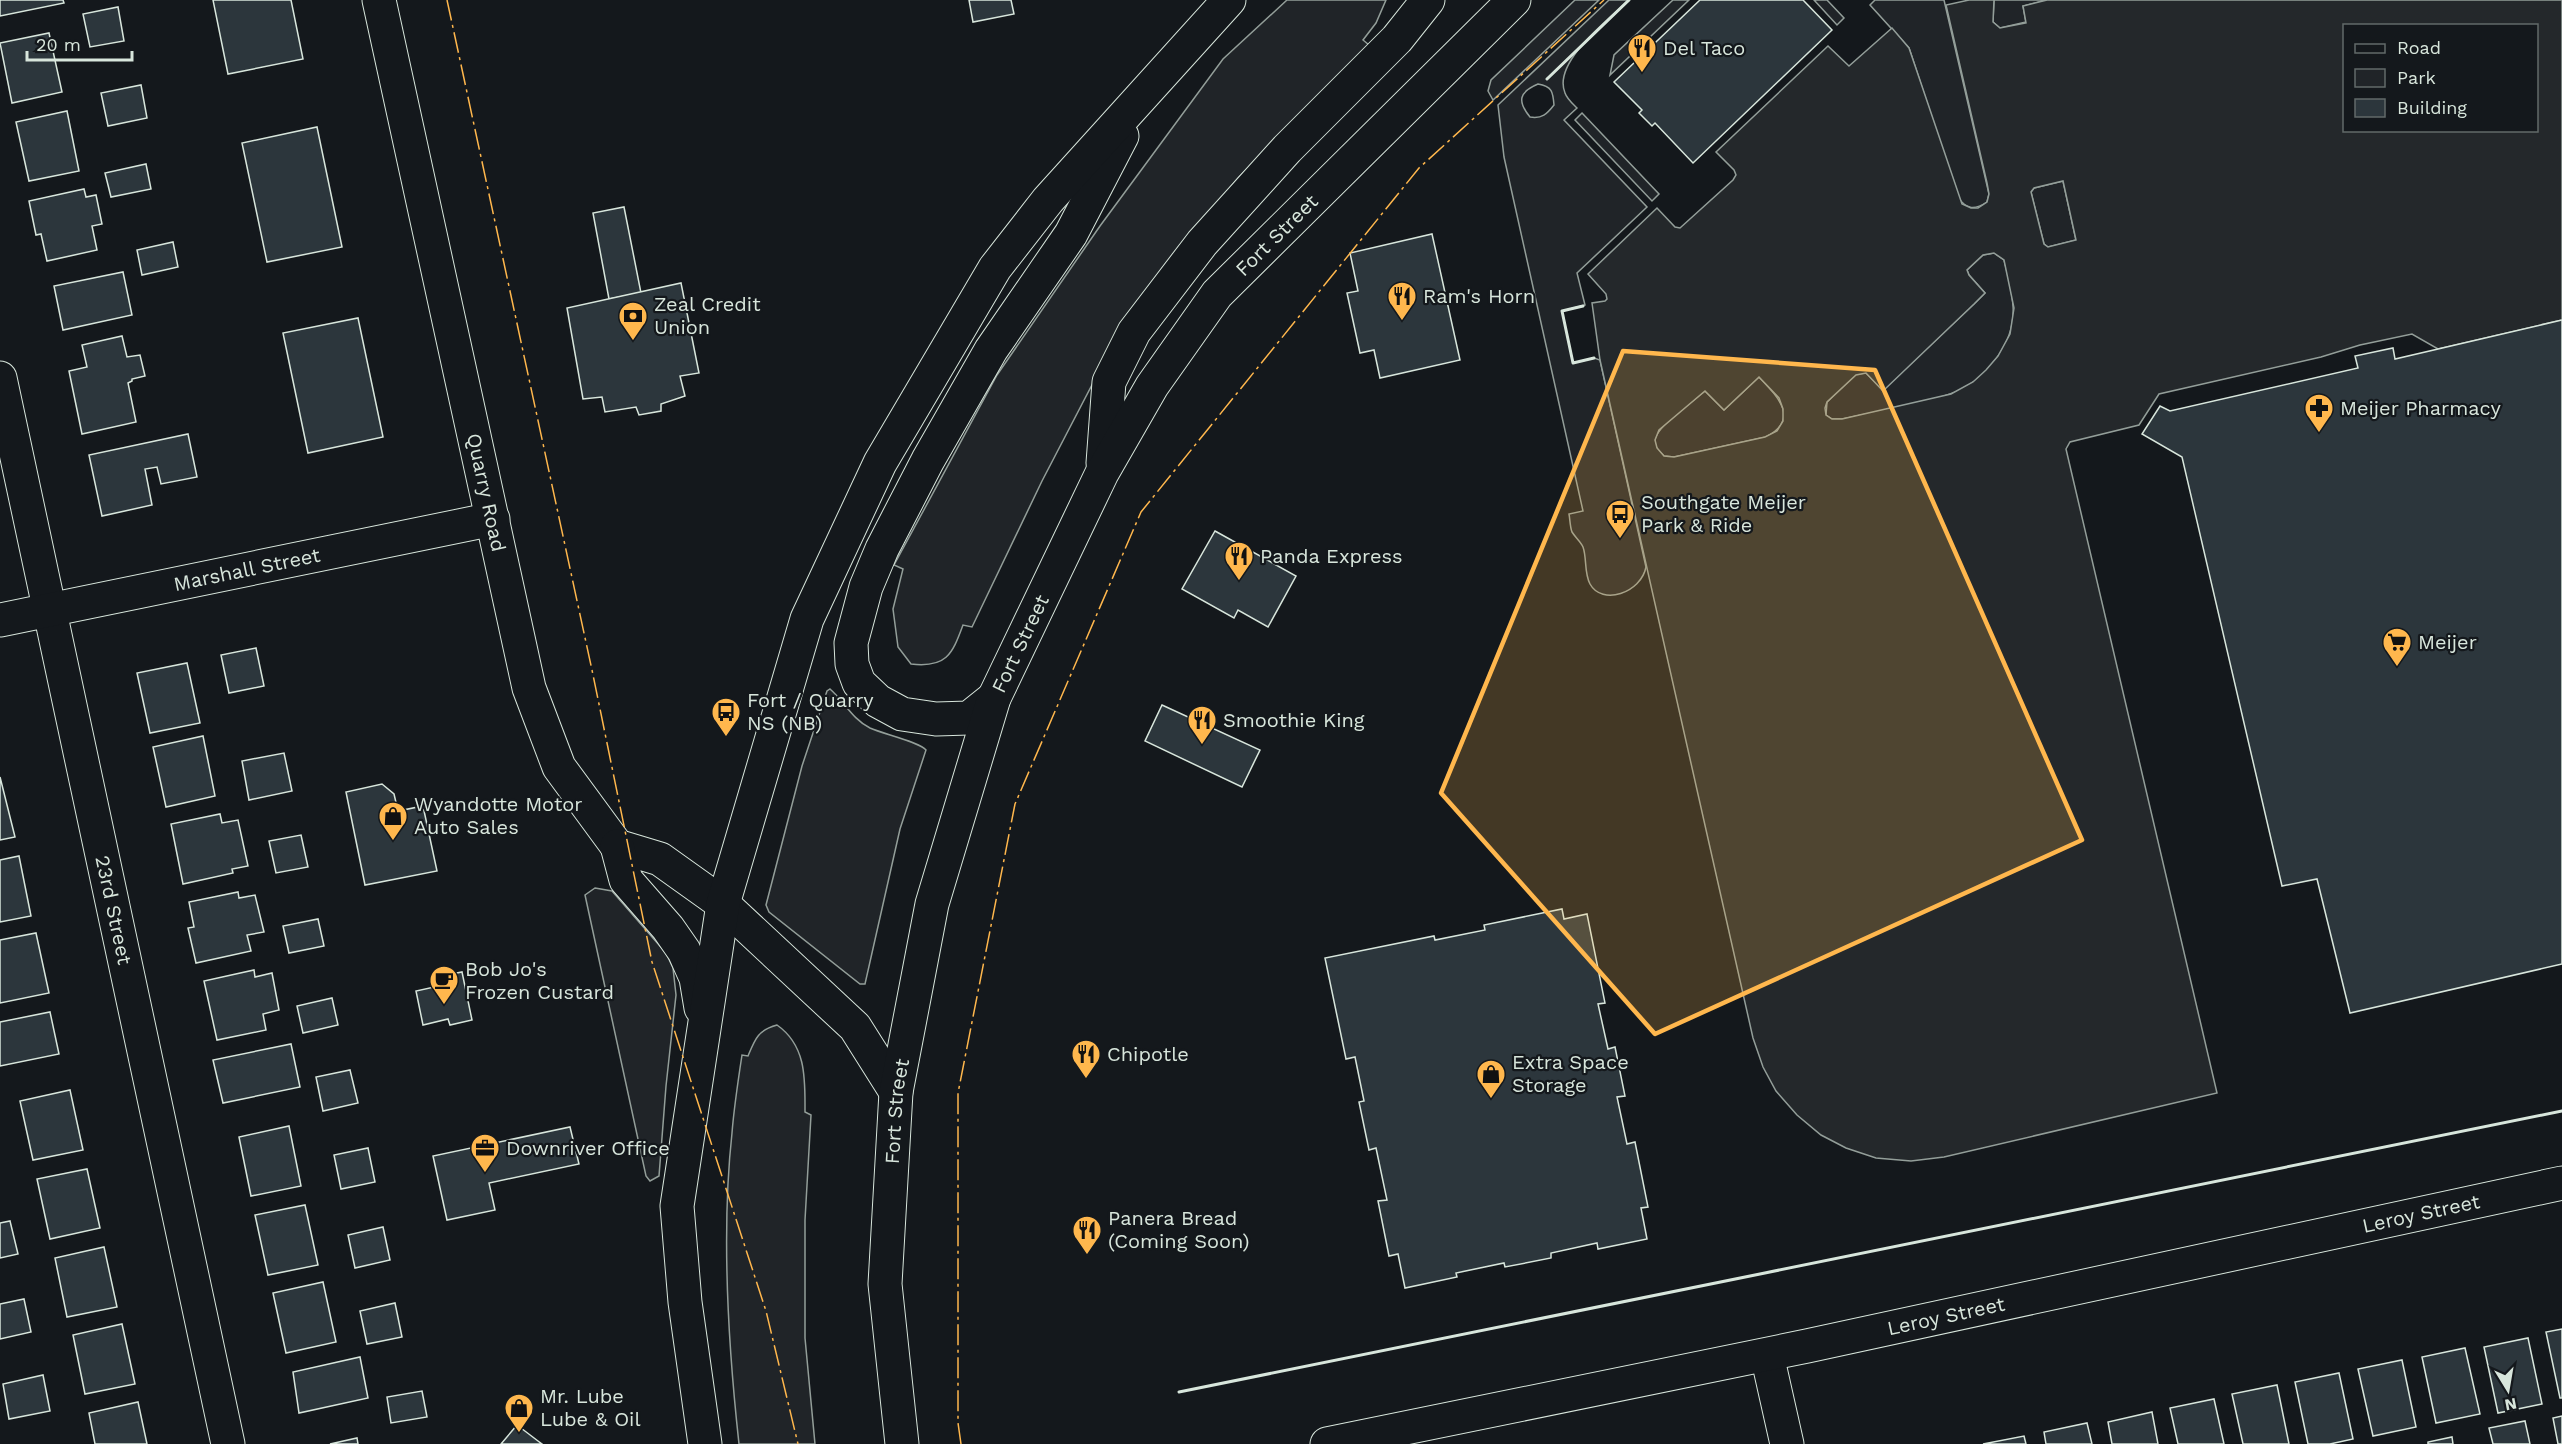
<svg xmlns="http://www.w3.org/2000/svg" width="2562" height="1444" viewBox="0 0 2562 1444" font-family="'Work Sans',sans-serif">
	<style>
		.green { fill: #202428; stroke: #939e99; stroke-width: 1.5; fill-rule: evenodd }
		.parking { fill: #24282b; stroke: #939e99; stroke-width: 1.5; fill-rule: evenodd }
		.building { fill: #2c363c; stroke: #d8e6dc; stroke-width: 1.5 }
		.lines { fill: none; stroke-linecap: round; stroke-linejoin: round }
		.minor-casing { stroke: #d8e6dc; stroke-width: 35 }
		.major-casing { stroke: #d8e6dc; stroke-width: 35 }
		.minor { stroke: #14181c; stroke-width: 33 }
		.major { stroke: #14181c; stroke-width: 33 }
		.wall { stroke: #d8e6dc; stroke-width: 3 }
		.power { stroke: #ffb74d; stroke-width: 1.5; stroke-dasharray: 21 4.5 3 4.5; stroke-linecap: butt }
		.marked { fill: #ffb74d; fill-opacity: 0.2; stroke: #ffb74d; stroke-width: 4.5; stroke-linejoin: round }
		.labels { text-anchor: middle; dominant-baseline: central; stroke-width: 4.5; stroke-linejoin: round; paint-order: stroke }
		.poi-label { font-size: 20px; fill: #d8e6dc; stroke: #14181c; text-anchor: start }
		.street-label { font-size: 20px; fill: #d8e6dc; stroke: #14181c }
	</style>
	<rect width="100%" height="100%" fill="#14181c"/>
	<g class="green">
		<path d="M1287,0H1386L1376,23L1363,40L1369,45L1238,178L1132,308L1042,481L972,627L963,625C952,655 946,668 911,664L898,647L893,609L903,569L894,565L997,375L1100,226L1223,59Z"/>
		<path d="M1575,0H1599L1493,100L1488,91L1491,80Z"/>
		<path d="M1609,0H1629C1609,19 1552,62 1565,93C1567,99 1573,104 1577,108L1564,120L1647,207L1577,273L1585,305L1562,311L1573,363L1594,358L1600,360L1646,567C1641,593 1602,606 1590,584C1584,573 1587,558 1583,547C1581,542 1575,537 1572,532C1570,527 1570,519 1569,514L1583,511L1504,157L1498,105ZM1538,84C1552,86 1553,92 1554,105C1547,114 1542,119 1530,117C1517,101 1519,92 1538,84Z"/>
		<path d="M1673,0H1689L1610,75L1614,55Z"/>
		<path d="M1814,0H1827L1844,18L1837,25Z"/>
		<path d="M1875,0H1944L1989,194L1987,202C1975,210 1966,210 1958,197L1909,48L1870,5Z"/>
		<path d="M1994,0H2047L2023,6L2026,22L2000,28L1993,22Z"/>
		<path d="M1582,113L1659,194L1652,201L1575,120Z"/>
		<path d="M2063,181L2076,240L2048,247L2044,244L2031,192L2034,188Z"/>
		<path d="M1994,253L2004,260C2008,275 2012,290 2013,306C2016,343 1985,382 1950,394C1916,406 1877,411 1842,419H1832L1826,415L1827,402L1856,374L1866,373L1883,390L1974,304L1985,293L1969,275L1967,270L1983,255Z"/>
		<path d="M1759,377C1777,396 1801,419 1766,437L1674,457L1664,456C1660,452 1654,447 1655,440C1656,427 1694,400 1705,391L1724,410Z"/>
		<path d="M830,689C844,701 852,719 870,728C883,734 920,742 926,750L900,829L865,984H860L769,912L766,905L802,766L827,691Z"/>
		<path d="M595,888L612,891L666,953L673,968L676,995L666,1086L659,1176L650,1181L646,1176L585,895Z"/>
		<path d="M777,1025C807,1046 805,1080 805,1112L811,1115L805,1220V1338L815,1444H739C728,1344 721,1233 732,1133C734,1107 738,1081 742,1055L748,1056C755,1039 758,1030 777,1025Z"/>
	</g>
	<path class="parking" d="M1969,0H1994L1993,22L2000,28L2026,23L2023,6L2047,0H2562V320L2438,349L2412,334L2360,345L2321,357L2159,394L2139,425L2070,442L2066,449L2217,1093L1944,1157L1911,1161L1876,1158L1846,1148L1821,1135L1797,1115L1776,1091L1763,1067L1753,1038L1600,360L1592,303L1605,301L1607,299L1606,294L1588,274L1657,208L1675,227L1680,228L1733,180L1736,175L1734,170L1716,152L1828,46L1849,66L1892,28L1909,48L1962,204L1971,208H1978L1987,202L1989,194L1987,183L1946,5ZM2344,26H2536V130H2344ZM2063,181L2076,240L2048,247L2044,244L2031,192L2034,188ZM1994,253L2004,260L2014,308L2010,334L1998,356L1986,370L1973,382L1951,394L1842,419H1832L1826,415L1825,408L1827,402L1856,375L1866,373L1883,391L1974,304L1985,293L1969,275L1967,270L1983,255ZM1759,377L1779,398L1783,409V421L1777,431L1765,437L1674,457L1664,456L1657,448L1655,440L1659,430L1705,391L1724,410Z"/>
	<g class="building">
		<path d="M0,0H63L64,3L0,16Z"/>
		<path d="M213,0H291L303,59L228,74Z"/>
		<path d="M969,0H1011L1014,14L973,22Z"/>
		<path d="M1700,0H1803L1832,30L1693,163L1655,123L1652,126L1639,113L1642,110L1614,82Z"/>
		<path d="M118,7L124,41L90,47L83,14Z"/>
		<path d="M49,33L62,92L12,103L0,43Z"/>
		<path d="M141,85L147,118L108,126L101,93Z"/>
		<path d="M67,111L79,171L29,181L16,122Z"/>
		<path d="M317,127L342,247L267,262L242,143Z"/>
		<path d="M146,164L151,189L111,197L105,173Z"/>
		<path d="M84,189L86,197L96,195L102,224L92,226L97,250L47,261L41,234L36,235L29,201Z"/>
		<path d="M624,207L641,293L609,299L593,213Z"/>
		<path d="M1432,234L1460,360L1380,378L1374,350L1360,353L1347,293L1358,291L1350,253Z"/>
		<path d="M173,242L178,267L142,275L137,250Z"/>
		<path d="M123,272L132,315L63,330L54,286Z"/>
		<path d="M681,283L699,373L680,376L685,396L661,404V411L639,415L636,407L605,412L602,397L583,399L567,308Z"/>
		<path d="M358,318L383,437L308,453L283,333Z"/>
		<path d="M2562,320V964L2350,1013L2317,879L2282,886L2182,457L2142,434L2160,406L2170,411L2358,368L2355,356L2393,348L2395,359Z"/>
		<path d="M122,336L127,357L140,355L145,376L132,379V381L128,383L136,422L82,434L69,371L87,367L82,345Z"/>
		<path d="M188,434L197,477L161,484L157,467L145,469L152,505L102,516L89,455Z"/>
		<path d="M1215,531L1296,576L1268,627L1238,610L1234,618L1182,589Z"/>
		<path d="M256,648L264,686L229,693L221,655Z"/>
		<path d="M187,663L200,723L150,733L137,673Z"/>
		<path d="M1162,705L1260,750L1242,787L1145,741Z"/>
		<path d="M203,736L215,796L166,807L153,747Z"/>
		<path d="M284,753L292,791L249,800L242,761Z"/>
		<path d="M0,777L15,837L0,840Z"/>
		<path d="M382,784L394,794L398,811L423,806L437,871L365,885L346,792Z"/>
		<path d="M220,814L222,823L238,820L248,866L232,869L233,873L183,884L171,824Z"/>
		<path d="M301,835L308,867L276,873L269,841Z"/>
		<path d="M19,856L31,916L0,922V860Z"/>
		<path d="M238,892L239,898L255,895L264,932L247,935L251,951L196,963L188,928L194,927L189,902Z"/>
		<path d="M1562,909L1564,919L1587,914L1605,1003L1598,1004L1608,1049L1615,1047L1625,1096L1617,1097L1627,1144L1635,1142L1648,1207L1641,1208L1647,1239L1598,1249L1597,1243L1551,1253V1258L1505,1267L1504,1263L1456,1273L1457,1277L1405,1288L1398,1254L1389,1256L1378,1201L1387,1200L1376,1148L1369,1150L1359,1102L1364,1101L1355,1057L1346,1059L1325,958L1434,936L1435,940L1485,930L1484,925Z"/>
		<path d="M318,919L324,946L289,953L283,926Z"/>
		<path d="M36,933L49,993L0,1003V940Z"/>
		<path d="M254,970L255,977L272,973L279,1010L263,1014L266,1030L217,1040L204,981Z"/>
		<path d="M462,972L472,1020L450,1025L448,1019L423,1025L416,991L439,986L437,977Z"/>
		<path d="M332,998L338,1025L303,1033L297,1006Z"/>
		<path d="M50,1012L59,1054L0,1066V1022Z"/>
		<path d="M291,1044L300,1087L223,1103L213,1060Z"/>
		<path d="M350,1070L358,1103L323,1111L316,1077Z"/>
		<path d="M70,1090L83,1150L33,1160L20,1101Z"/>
		<path d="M289,1126L301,1186L251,1196L239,1137Z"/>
		<path d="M570,1127L579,1164L489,1183L495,1210L447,1220L433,1156Z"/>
		<path d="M368,1148L375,1182L341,1189L334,1155Z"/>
		<path d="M87,1169L100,1228L50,1239L37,1179Z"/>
		<path d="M305,1205L318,1265L268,1275L255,1215Z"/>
		<path d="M10,1221L18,1254L0,1258V1223Z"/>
		<path d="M383,1227L390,1260L355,1268L348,1235Z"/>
		<path d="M104,1247L117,1307L67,1317L55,1258Z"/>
		<path d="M323,1282L336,1342L286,1353L273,1293Z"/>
		<path d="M24,1299L31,1332L0,1339V1304Z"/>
		<path d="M395,1303L402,1337L367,1344L360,1311Z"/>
		<path d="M122,1324L135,1384L85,1394L73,1335Z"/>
		<path d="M2562,1329V1398H2560L2546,1332Z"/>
		<path d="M2528,1338L2542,1404L2498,1413L2484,1347Z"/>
		<path d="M2465,1348L2480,1414L2436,1423L2422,1357Z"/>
		<path d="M360,1357L368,1398L299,1413L293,1372Z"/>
		<path d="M2402,1360L2416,1427L2373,1436L2358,1369Z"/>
		<path d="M2339,1373L2353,1439L2330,1444H2308L2295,1382Z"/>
		<path d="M43,1375L50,1411L9,1419L3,1384Z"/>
		<path d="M2277,1385L2289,1444H2243L2232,1394Z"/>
		<path d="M422,1391L427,1417L391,1423L387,1397Z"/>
		<path d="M2214,1399L2224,1444H2178L2170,1408Z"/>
		<path d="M138,1402L147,1444H95L89,1413Z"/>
		<path d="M2152,1412L2158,1444H2112L2108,1422Z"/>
		<path d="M2562,1416V1444H2558L2553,1418Z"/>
		<path d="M2525,1421L2530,1444H2493L2489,1428Z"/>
		<path d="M2087,1423L2092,1444H2046L2044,1432Z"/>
		<path d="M517,1425L538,1441L542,1444H501Z"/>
		<path d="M2024,1436L2026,1444H1983Z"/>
		<path d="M2452,1437L2453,1444H2428V1442Z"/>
		<path d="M357,1438L358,1444H330Z"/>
	</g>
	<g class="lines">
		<g class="minor-casing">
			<g id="minor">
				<path id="s1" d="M379,0L529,688L559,767L617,846L660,859L723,904"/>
				<path id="s2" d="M0,378L228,1444"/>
				<path id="s3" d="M0,620L493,519"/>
				<path d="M1767,1355L1787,1444"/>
				<path id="s4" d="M1327,1444L1807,1346L2562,1183"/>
			</g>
		</g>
		<g class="major-casing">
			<g id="major">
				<path d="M1103,463L1109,382L1134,332L1202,243L1287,149L1397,39L1428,0"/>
				<path d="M994,698L969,718L936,719L902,714L878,701L859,683L852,664L851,643L866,587L882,549L928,460L991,350L1071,234L1122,136"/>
				<path d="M617,846L626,880L668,928L684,951L696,978L701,1008"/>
				<path d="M723,904L855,1027L896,1092"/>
				<path d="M705,1444L685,1302L677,1206L723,904L807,619L880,463L995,268L1048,200L1229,0"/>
				<path id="s5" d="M902,1444L885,1284L896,1092L932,904L994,698L1102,473L1152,386L1217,294L1514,0"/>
			</g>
		</g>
		<use href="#minor" class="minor"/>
		<use href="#major" class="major"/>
		<g class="wall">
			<path d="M1547,79L1629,0"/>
			<path d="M1583,306L1562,311L1573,363L1594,358"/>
			<path d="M1179,1392L2562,1111"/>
		</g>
		<g class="power">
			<path d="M447,0L592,670L652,962L766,1311L798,1444"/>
			<path d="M961,1444L958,1423V1093L1015,804L1141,512L1419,168L1604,0"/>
		</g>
	</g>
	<path class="marked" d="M1623,351L1875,370L2082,840L1655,1034L1441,793Z"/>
	<defs>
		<g id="restaurant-pin" transform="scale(1.5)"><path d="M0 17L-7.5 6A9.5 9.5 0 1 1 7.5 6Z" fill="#ffb74d" stroke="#14181c"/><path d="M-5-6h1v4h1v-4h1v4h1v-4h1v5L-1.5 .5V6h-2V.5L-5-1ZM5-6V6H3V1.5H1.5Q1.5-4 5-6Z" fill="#111"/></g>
		<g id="bank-pin" transform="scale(1.5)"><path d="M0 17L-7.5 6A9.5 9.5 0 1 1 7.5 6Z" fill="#ffb74d" stroke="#14181c"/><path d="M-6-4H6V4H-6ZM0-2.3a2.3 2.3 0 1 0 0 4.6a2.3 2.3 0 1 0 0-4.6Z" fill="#111"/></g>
		<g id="pharmacy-pin" transform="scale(1.5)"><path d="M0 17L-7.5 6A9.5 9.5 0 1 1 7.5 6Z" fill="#ffb74d" stroke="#14181c"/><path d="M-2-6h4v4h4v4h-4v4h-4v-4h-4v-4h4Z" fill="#111"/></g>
		<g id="bus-pin" transform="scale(1.5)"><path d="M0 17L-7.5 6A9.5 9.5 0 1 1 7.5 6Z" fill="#ffb74d" stroke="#14181c"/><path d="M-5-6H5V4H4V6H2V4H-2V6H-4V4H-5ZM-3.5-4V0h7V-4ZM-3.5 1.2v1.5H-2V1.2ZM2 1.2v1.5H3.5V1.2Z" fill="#111"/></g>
		<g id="supermarket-pin" transform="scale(1.5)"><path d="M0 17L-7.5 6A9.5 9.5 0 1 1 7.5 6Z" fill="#ffb74d" stroke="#14181c"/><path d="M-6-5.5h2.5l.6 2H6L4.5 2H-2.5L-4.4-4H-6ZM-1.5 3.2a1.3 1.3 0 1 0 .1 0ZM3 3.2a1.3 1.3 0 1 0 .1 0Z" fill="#111"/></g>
		<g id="shop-pin" transform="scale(1.5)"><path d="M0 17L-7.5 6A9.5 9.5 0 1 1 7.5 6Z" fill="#ffb74d" stroke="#14181c"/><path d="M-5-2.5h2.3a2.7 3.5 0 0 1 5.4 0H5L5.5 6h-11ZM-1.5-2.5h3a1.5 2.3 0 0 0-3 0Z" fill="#111"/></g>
		<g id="cafe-pin" transform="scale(1.5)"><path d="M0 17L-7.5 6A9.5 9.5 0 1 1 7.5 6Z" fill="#ffb74d" stroke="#14181c"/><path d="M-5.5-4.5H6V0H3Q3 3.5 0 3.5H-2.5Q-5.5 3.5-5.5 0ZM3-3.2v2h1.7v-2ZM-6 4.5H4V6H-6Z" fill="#111"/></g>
		<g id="office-pin" transform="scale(1.5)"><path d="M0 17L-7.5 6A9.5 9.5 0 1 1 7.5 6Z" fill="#ffb74d" stroke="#14181c"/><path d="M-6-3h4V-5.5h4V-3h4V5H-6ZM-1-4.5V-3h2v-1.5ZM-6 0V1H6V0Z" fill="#111"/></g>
	</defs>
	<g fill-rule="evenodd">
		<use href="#restaurant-pin" x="1642" y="48"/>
		<use href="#restaurant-pin" x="1402" y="296"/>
		<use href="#bank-pin" x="633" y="316"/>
		<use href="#pharmacy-pin" x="2319" y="408"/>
		<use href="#bus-pin" x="1620" y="514"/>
		<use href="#restaurant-pin" x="1239" y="556"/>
		<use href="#supermarket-pin" x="2397" y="642"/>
		<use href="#bus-pin" x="726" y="712"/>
		<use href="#restaurant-pin" x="1202" y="720"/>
		<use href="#shop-pin" x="393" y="816"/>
		<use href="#cafe-pin" x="444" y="980"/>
		<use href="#restaurant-pin" x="1086" y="1054"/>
		<use href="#shop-pin" x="1491" y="1074"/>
		<use href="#office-pin" x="485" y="1148"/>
		<use href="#restaurant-pin" x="1087" y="1230"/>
		<use href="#shop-pin" x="519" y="1408"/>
	</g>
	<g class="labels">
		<g class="poi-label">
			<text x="1663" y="48">Del Taco</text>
			<text x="1423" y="296">Ram's Horn</text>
			<text x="654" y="304">Zeal Credit<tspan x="654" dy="23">Union</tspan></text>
			<text x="2340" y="408">Meijer Pharmacy</text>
			<text x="1641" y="502">Southgate Meijer<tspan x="1641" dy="23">Park &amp; Ride</tspan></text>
			<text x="1260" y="556">Panda Express</text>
			<text x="2418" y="642">Meijer</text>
			<text x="747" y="700">Fort / Quarry<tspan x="747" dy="23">NS (NB)</tspan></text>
			<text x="1223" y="720">Smoothie King</text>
			<text x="414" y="804">Wyandotte Motor<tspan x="414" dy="23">Auto Sales</tspan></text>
			<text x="465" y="969">Bob Jo's<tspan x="465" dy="23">Frozen Custard</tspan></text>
			<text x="1107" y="1054">Chipotle</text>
			<text x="1512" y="1062">Extra Space<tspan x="1512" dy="23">Storage</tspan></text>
			<text x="506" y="1148">Downriver Office</text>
			<text x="1108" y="1218">Panera Bread<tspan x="1108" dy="23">(Coming Soon)</tspan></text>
			<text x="540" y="1396">Mr. Lube<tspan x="540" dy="23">Lube &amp; Oil</tspan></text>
		</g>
		<g class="street-label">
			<text stroke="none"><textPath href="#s5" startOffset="1306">Fort Street</textPath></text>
			<text stroke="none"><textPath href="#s1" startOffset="504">Quarry Road</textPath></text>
			<text stroke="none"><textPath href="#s3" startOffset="252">Marshall Street</textPath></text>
			<text stroke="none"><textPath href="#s5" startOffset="820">Fort Street</textPath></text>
			<text stroke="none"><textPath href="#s2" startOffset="544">23rd Street</textPath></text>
			<text stroke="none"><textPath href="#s5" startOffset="334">Fort Street</textPath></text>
			<text stroke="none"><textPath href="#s4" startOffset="1118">Leroy Street</textPath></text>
			<text stroke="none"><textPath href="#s4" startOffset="632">Leroy Street</textPath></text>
		</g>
	</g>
	<rect x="2343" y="24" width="195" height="108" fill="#14181c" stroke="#626a69" stroke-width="1.5"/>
	<rect x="2355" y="44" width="30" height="9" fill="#14181c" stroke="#626a69" stroke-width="1.5"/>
	<text x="2397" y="54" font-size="18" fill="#d8e6dc">Road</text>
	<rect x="2355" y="69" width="30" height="18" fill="#202428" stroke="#626a69" stroke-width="1.5"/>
	<text x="2397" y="84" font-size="18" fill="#d8e6dc">Park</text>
	<rect x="2355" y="99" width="30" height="18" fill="#2c363c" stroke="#626a69" stroke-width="1.5"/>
	<text x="2397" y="114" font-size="18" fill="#d8e6dc">Building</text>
	<g transform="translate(2508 1390) rotate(169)" stroke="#14181c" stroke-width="4.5" paint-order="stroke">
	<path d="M0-4.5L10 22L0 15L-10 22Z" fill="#d8e6dc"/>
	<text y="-9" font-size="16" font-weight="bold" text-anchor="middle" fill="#d8e6dc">N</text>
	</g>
	<path d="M27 51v9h105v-9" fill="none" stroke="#d8e6dc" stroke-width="3"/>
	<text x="36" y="51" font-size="18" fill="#d8e6dc" stroke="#14181c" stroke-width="4.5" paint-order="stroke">20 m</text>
</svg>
